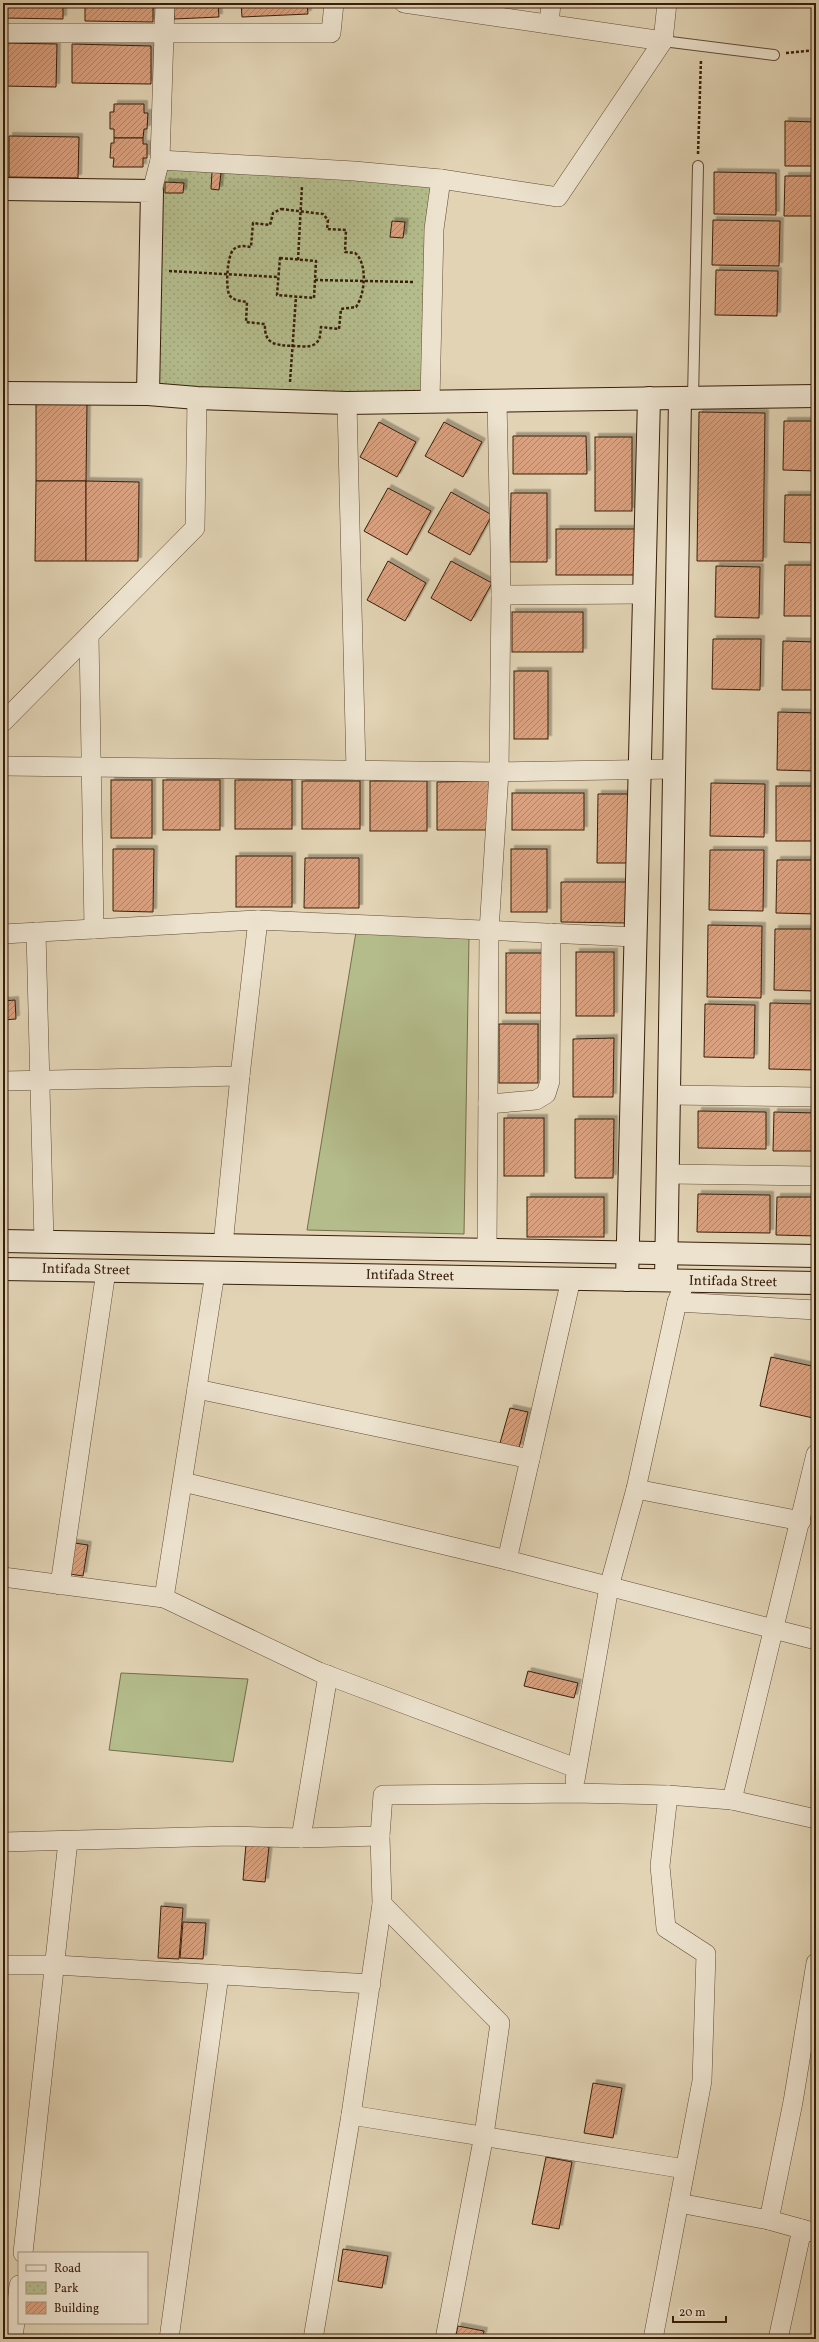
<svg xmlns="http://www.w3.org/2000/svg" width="819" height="2342" viewBox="0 0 819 2342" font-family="Vollkorn,serif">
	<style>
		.green { fill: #b4bc8c; stroke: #766d4b }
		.park { fill: url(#park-dots); stroke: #766d4b }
		.building { fill: url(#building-hatch); stroke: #381e0a; filter: url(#shadow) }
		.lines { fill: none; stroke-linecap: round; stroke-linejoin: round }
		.lane-casing { stroke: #624b34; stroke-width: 12 }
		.street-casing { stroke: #624b34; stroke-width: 20 }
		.secondary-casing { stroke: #381e0a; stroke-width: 24 }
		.path { stroke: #381e0a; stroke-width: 2.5; stroke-dasharray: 3 2; stroke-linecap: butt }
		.lane { stroke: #ece2ce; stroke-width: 10 }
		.street { stroke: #ece2ce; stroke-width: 19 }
		.secondary { stroke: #ece2ce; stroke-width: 22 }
		.labels { text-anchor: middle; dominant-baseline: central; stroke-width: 3.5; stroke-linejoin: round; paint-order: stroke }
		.street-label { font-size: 14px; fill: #381e0a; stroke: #ece2ce }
	</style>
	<defs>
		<pattern id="park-dots" width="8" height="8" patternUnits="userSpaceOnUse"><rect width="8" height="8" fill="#b4bc8c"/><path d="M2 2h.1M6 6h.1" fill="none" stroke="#9ca177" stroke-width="1.8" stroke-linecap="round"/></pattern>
		<pattern id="building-hatch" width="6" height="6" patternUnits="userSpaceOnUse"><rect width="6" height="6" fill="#daa180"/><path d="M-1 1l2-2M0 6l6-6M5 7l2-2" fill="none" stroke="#b28367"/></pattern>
		<filter id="shadow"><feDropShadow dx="3.5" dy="-3.5" stdDeviation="0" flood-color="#0004"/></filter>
	</defs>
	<rect width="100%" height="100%" fill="#e1d3b4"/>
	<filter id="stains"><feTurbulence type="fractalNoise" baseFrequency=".005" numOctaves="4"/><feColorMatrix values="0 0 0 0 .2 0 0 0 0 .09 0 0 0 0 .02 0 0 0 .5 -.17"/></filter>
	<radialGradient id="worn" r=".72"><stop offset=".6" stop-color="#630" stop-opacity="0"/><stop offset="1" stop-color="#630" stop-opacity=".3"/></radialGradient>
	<g class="green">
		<path d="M356,932L469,937L464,1234L307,1230Z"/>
		<path d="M121,1673L248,1679L233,1762L109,1750Z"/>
	</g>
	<path class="park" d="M164,166L436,182L425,394L154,388L156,191Z"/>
	<g class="building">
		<path d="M3,3H63V19L3,18Z"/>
		<path d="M85,3H153V22L85,21Z"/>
		<path d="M174,3H218L219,17L174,19Z"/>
		<path d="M241,3H307L308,14L242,17Z"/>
		<path d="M3,43L57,44L56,87L3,86Z"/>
		<path d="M72,44L151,46V84L72,83Z"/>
		<path d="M114,104H144V113H148L147,129H144L143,138H114V129H110V112H114Z"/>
		<path d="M785,121L816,122V166H785Z"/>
		<path d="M9,136L79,137L78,178L9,177Z"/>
		<path d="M114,138H143V144H147V158H143V167H113L114,158H110L111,143H114Z"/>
		<path d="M212,172L221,173L219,190L211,189Z"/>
		<path d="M714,172L776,173V215L714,214Z"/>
		<path d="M785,176H816V216H784Z"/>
		<path d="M165,182L184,183L183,193H165Z"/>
		<path d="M713,220L780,221L779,266L712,265Z"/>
		<path d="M392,221L405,222L403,238L390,237Z"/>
		<path d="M716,270L778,271L777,316L715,315Z"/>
		<path d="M36,403H87L86,481H36Z"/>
		<path d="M699,412L765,413L763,561H697Z"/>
		<path d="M784,421H816V471L783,470Z"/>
		<path d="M379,422L416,442L397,477L360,457Z"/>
		<path d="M444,422L482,442L463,477L425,456Z"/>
		<path d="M513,436H586L587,474H513Z"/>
		<rect x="595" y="437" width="37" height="74"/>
		<path d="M36,481H86V561H35Z"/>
		<path d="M86,481L139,482L138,561H86Z"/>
		<path d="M388,488L431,511L407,555L364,531Z"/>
		<path d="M451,492L492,515L470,555L428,532Z"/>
		<path d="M511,493H547V562H510Z"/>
		<path d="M785,495H816V543L784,542Z"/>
		<rect x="556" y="529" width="80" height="46"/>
		<path d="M388,561L426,583L405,621L367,600Z"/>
		<path d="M451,561L492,583L471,621L431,598Z"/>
		<path d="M785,565H816V616H784Z"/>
		<path d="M716,566L760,567L759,618L715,617Z"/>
		<rect x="512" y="612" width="71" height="40"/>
		<path d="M713,639H761L760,690L712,689Z"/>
		<path d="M783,641L816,642V690H782Z"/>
		<rect x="514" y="671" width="34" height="68"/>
		<path d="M778,712L816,713V771L777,770Z"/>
		<rect x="111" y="780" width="41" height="58"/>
		<rect x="163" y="780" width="57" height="50"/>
		<rect x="235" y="780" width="57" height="49"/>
		<rect x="302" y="781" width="58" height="48"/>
		<rect x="370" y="781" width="57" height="50"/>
		<path d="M492,781V830H437V782Z"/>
		<path d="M711,783L765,784L764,837L710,836Z"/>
		<rect x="776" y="786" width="40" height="55"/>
		<rect x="512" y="793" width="72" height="37"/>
		<path d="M598,794H633V863H597Z"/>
		<path d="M113,849H154L153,912L113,911Z"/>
		<rect x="511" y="849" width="36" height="63"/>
		<path d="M710,850H764L763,911L709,910Z"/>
		<rect x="236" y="856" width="56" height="51"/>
		<path d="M305,858H359V908H304Z"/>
		<path d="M777,860H816V914L776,913Z"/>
		<path d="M561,882H626V923L561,922Z"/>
		<path d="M708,925L762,926L761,998L707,997Z"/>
		<path d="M775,929H816V991L774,990Z"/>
		<rect x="576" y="952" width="38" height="64"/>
		<rect x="506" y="953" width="41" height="60"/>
		<path d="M15,1000L16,1019L3,1020V1001Z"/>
		<path d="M770,1003L816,1004V1070L769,1069Z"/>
		<path d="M705,1004L755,1005L754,1058L704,1057Z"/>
		<rect x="499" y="1024" width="39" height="59"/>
		<path d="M614,1038L613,1097H573V1039Z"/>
		<path d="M698,1111L766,1112V1149L698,1148Z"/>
		<path d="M774,1112L816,1113V1151H773Z"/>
		<rect x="504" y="1118" width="40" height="58"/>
		<path d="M575,1119H614L613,1178H575Z"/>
		<path d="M698,1194L770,1195V1233L697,1232Z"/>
		<rect x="527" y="1197" width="77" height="40"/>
		<path d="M777,1197H816V1236L776,1235Z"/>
		<path d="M771,1357L816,1367V1405L813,1418L760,1406Z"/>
		<path d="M510,1408L528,1412L519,1448L500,1443Z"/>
		<path d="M68,1542L88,1545L83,1576L63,1573Z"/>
		<path d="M528,1671L578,1683L574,1698L524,1686Z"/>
		<path d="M246,1844L269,1847L265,1882L243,1880Z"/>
		<path d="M161,1906L183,1908L179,1959L158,1958Z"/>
		<path d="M183,1922L206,1923L203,1959L180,1958Z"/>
		<path d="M593,2083L622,2088L613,2138L584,2133Z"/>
		<path d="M546,2157L572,2162L559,2229L532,2224Z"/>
		<path d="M343,2249L388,2256L382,2288L338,2281Z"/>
		<path d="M458,2326L484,2331L482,2339H455Z"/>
	</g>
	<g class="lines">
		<g class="lane-casing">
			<g id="lane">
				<path d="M663,41L774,55"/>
				<path d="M693,398L698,166"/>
			</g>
		</g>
		<g class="street-casing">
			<g id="street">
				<path d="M404,3L663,41"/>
				<path d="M549,24L551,3"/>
				<path d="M3,33H331L334,3"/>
				<path d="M160,160L354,171L441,179L558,197L663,41L667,3"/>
				<path d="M152,191L160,160L165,3"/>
				<path d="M430,400L434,229L441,179"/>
				<path d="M347,403L356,770"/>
				<path d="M501,595L644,594"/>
				<path d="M89,636L94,929"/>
				<path d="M3,722L195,528L197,398"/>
				<path d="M3,766L499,772L674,769"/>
				<path d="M36,932L44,1242"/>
				<path d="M3,934L258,920L635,937"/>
				<path d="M3,1081L240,1076"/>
				<path d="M669,1095L816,1097"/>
				<path d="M488,1104L536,1100L546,1094L550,1081L551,933"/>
				<path d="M668,1174L816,1176"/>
				<path d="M223,1245L240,1076L258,920"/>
				<path d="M487,1250L489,931L499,772L501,595L497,400"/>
				<path d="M677,1302L816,1310"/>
				<path d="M197,1389L530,1459"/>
				<path d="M183,1482L507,1560L816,1640"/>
				<path d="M636,1489L801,1521"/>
				<path d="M507,1560L571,1279"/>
				<path d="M3,1577L164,1598L319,1672L576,1768"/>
				<path d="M60,1585L106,1271"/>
				<path d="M164,1598L215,1273"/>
				<path d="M575,1780L609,1587L636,1489L677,1302L685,1282"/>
				<path d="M732,1800L816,1454"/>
				<path d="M301,1838L328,1675"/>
				<path d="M3,1842L230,1836L301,1838L380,1836"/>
				<path d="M382,1904L500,2023L484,2135L445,2339"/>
				<path d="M3,1965H56L371,1984"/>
				<path d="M351,2115L685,2169"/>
				<path d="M679,2203L769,2220L816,2233"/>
				<path d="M769,2220L793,2102L816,1963"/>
				<path d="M23,2253L68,1841"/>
				<path d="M13,2339L19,2285"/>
				<path d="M169,2339L219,1975"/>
				<path d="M313,2339L351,2115L382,1904L380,1836L383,1795L573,1793L668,1795L732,1800L816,1819"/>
				<path d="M653,2339L702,2081L706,1954L666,1928L660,1866L668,1795"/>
				<path d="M778,2339L802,2229"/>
			</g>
		</g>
		<g class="secondary-casing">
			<g id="secondary">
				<path d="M3,189L152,191L148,394"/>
				<path d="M3,393L148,394L197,398L347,403L816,396"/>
				<path d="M3,1241L816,1256"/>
				<path d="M3,1269L816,1283"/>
				<path d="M627,1280L649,398"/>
				<path d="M666,1280L680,398"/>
			</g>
		</g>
		<g class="path">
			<path d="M786,53L816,50"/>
			<path d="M698,154L701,59"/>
			<path d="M281,209L323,214L328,220L327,229L346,230L345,252L355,253C368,263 365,295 356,307L341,309L339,329L321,327C320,333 321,340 315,344C309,348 300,346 293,346C276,345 264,345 265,324L246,322L247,302C241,301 235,301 230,296C225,290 227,254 234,249C239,245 245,246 251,247L253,223L270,225L273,213Z"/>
			<path d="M280,258L316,261L314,298L277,295Z"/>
			<path d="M298,260L302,186"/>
			<path d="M169,271L278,277"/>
			<path d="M315,280L415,282"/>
			<path d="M290,382L296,297"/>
		</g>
		<use href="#lane" class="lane"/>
		<use href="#street" class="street"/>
		<use href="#secondary" class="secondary"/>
	</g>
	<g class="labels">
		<g class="street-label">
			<text transform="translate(86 1270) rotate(1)">Intifada Street</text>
			<text transform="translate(410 1276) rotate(1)">Intifada Street</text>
			<text transform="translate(733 1282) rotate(1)">Intifada Street</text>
		</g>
	</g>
	<rect width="819" height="2342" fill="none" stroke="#e1d3b4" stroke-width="16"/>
	<rect x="4" y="4" width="811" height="2334" fill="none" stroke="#381e0a" stroke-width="2"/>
	<rect x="8" y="8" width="803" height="2326" fill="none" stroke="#381e0a"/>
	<rect x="18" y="2252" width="130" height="72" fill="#ece2ce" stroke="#a49480"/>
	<rect x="26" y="2265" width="20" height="6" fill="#ece2ce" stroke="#a49480"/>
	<text x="54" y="2272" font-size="12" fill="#381e0a">Road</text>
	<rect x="26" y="2282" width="20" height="12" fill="url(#park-dots)" stroke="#a49480"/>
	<text x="54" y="2292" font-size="12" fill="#381e0a">Park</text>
	<rect x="26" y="2302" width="20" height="12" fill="url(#building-hatch)" stroke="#a49480"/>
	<text x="54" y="2312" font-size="12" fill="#381e0a">Building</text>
	<path d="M673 2316v6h53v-6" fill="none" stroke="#381e0a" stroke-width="2"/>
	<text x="679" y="2316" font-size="12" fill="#381e0a" stroke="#ece2ce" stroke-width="3" paint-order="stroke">20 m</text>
	<rect width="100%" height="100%" filter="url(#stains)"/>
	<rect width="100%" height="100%" fill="url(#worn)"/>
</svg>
